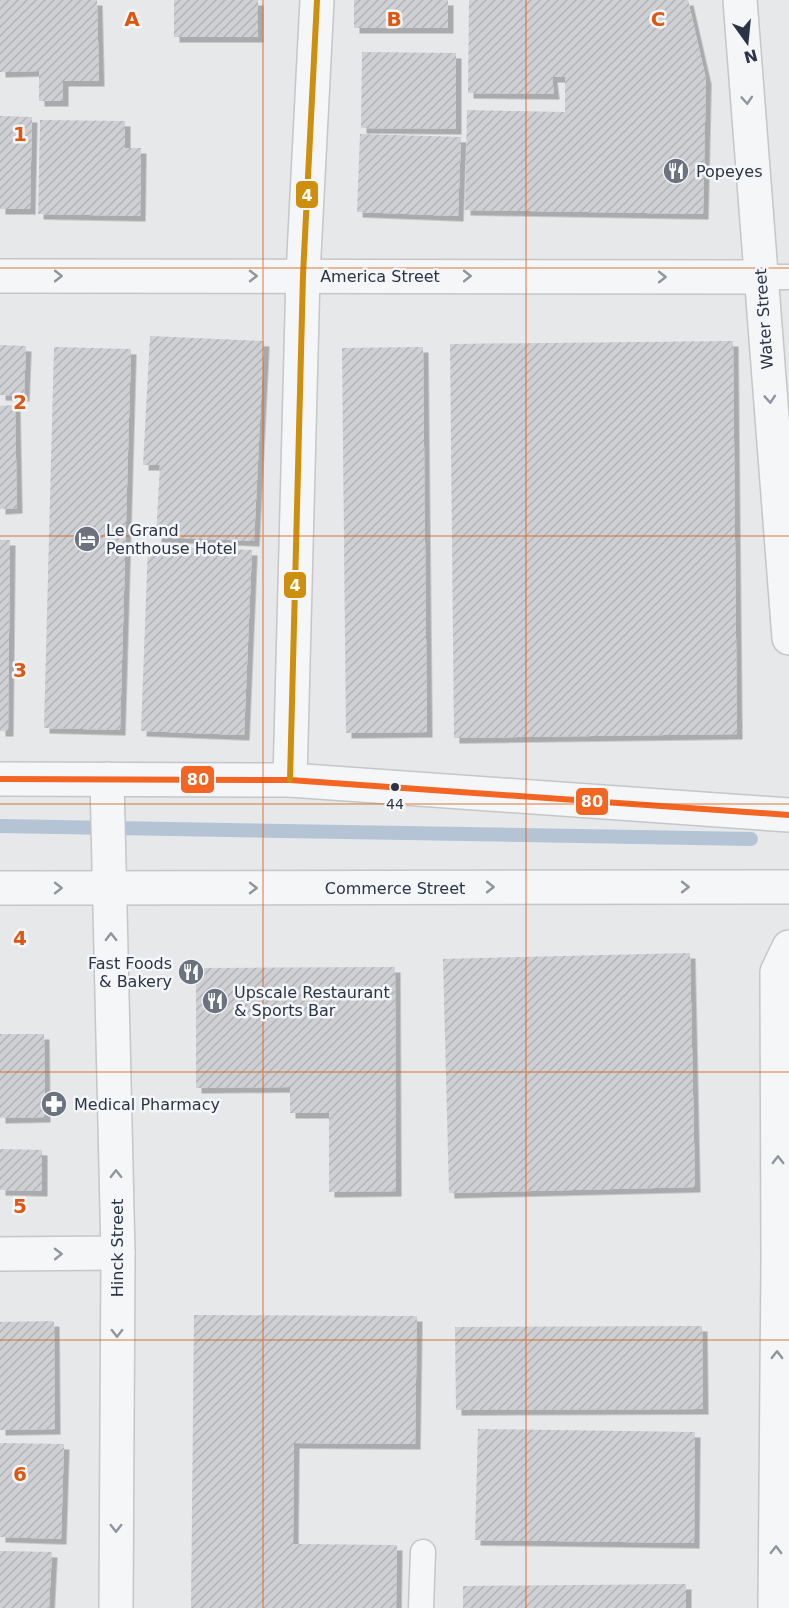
<svg xmlns="http://www.w3.org/2000/svg" width="789" height="1608" viewBox="0 0 789 1608" font-family="'DejaVu Sans',sans-serif">
	<style>
		.lines { fill: none; stroke-linecap: round; stroke-linejoin: round }
		.stream { stroke: #b4c4d5; stroke-width: 14 }
		.building { fill: url(#building-hatch); filter: url(#shadow) }
		.service-casing { stroke: #c4c6c8; stroke-width: 27 }
		.minor-casing { stroke: #c4c6c8; stroke-width: 36 }
		.tertiary-casing { stroke: #c4c6c8; stroke-width: 36 }
		.service { stroke: #f5f6f7; stroke-width: 24 }
		.minor { stroke: #f5f6f7; stroke-width: 33 }
		.tertiary { stroke: #f5f6f7; stroke-width: 33 }
		.bus-1-casing { stroke: #f4f6f9; stroke-width: 10 }
		.bus-2-casing { stroke: #f4f6f9; stroke-width: 10 }
		.bus-1 { stroke: #f26522; stroke-width: 6 }
		.bus-2 { stroke: #ce8f0e; stroke-width: 6 }
		.oneway { stroke: #90959e }
		.grid { fill: none; stroke: #df570f; stroke-width: 1.5; stroke-opacity: 0.55 }
		.bus-dot { fill: #2b3445; stroke: #f4f6f9; stroke-width: 2 }
		.labels { text-anchor: middle; dominant-baseline: central; stroke-width: 5; stroke-linejoin: round; paint-order: stroke }
		.bus-label { font-size: 14px; fill: #2b3445; stroke: #f4f6f9 }
		.poi-label { font-size: 16px; fill: #2b3445; stroke: #f4f6f9; text-anchor: start }
		.street-label { font-size: 16px; fill: #2b3445; stroke: #f4f6f9 }
		.grid-label { font-size: 20px; text-anchor: middle; font-weight: bold; fill: #df570f; stroke: #f4f6f9; stroke-width: 5; stroke-linejoin: round; paint-order: stroke }
		.line-badge { stroke: #f4f6f9; stroke-width: 2 }
		.badge-label { font-size: 16px; text-anchor: middle; font-weight: bold; fill: #fff }
	</style>
	<defs>
		<pattern id="building-hatch" width="6" height="6" patternUnits="userSpaceOnUse" patternTransform="scale(1.5)"><rect width="6" height="6" fill="#ced0d3"/><path d="M-1 1l2-2M0 6l6-6M5 7l2-2" fill="none" stroke="#b1b3b6"/></pattern>
		<filter id="shadow"><feDropShadow dx="5.5" dy="5.5" stdDeviation="0" flood-color="#0004"/></filter>
	</defs>
	<rect width="100%" height="100%" fill="#e6e8ea"/>
	<g class="lines">
		<path class="stream" d="M0,826L751,839"/>
	</g>
	<g class="building">
		<path d="M0,0H97L99,81H63V101H39V71L0,72Z"/>
		<rect x="174" y="0" width="84" height="37"/>
		<rect x="354" y="0" width="94" height="28"/>
		<path d="M469,0H688L706,79L703,214L465,210L467,110L565,112V77H552L554,94L468,93Z"/>
		<path d="M362,52L456,53V129L361,128Z"/>
		<path d="M0,116L32,117L30,209H0Z"/>
		<path d="M40,120L125,121V148H141L140,216L38,214Z"/>
		<path d="M360,134L461,137L458,216L357,212Z"/>
		<path d="M150,336L264,341L254,541L156,537L160,465H143Z"/>
		<path d="M733,341L737,734L454,738L450,344Z"/>
		<path d="M0,345L26,346L24,396L0,395Z"/>
		<path d="M54,347L131,349L120,730L44,728Z"/>
		<path d="M423,347L427,732L346,733L342,348Z"/>
		<path d="M15,405L17,508L0,509V406Z"/>
		<path d="M0,540H10L8,731H0Z"/>
		<path d="M148,546L252,550L244,735L141,731Z"/>
		<path d="M690,953L695,1187L449,1193L443,959Z"/>
		<path d="M395,967L396,1191L329,1192V1113H290V1087L196,1088V968Z"/>
		<path d="M0,1034H44L45,1117L0,1118Z"/>
		<path d="M0,1149L42,1150V1191L0,1190Z"/>
		<path d="M194,1315L417,1316L415,1444L294,1443L293,1544L397,1545L396,1608H191Z"/>
		<path d="M54,1321L55,1429L0,1430V1322Z"/>
		<path d="M702,1326L703,1409L456,1410L455,1327Z"/>
		<path d="M478,1429L695,1432L694,1543L475,1540Z"/>
		<path d="M0,1443L64,1444L61,1539L0,1537Z"/>
		<path d="M0,1551L52,1552L49,1608H0Z"/>
		<path d="M686,1584V1608H463V1586Z"/>
	</g>
	<g class="lines">
		<g class="service-casing">
			<g id="service">
				<path d="M761,277H789"/>
				<path d="M421,1608L423,1552"/>
			</g>
		</g>
		<g class="minor-casing">
			<g id="minor">
				<path d="M0,276L761,277"/>
				<path d="M0,779L290,780L789,815"/>
				<path d="M107,779L118,1253L116,1608"/>
				<path d="M290,780L303,275L317,0"/>
				<path d="M0,888L789,887"/>
				<path d="M0,1254L118,1253"/>
			</g>
		</g>
		<g class="tertiary-casing">
			<g id="tertiary">
				<path d="M740,0L789,638"/>
				<path d="M775,1608L778,1261L777,972L789,947"/>
			</g>
		</g>
		<use href="#service" class="service"/>
		<use href="#minor" class="minor"/>
		<use href="#tertiary" class="tertiary"/>
		<g class="bus-1-casing">
			<path id="bus-1" d="M0,779L290,780L789,815"/>
		</g>
		<g class="bus-2-casing">
			<path id="bus-2" d="M290,780L303,275L317,0"/>
		</g>
		<use href="#bus-1" class="bus-1"/>
		<use href="#bus-2" class="bus-2"/>
	</g>
	<defs><path id="oneway-chevron" d="M-2-3.5L2.5 0L-2 3.5" fill="none" stroke-width="1.6" stroke-linecap="round" stroke-linejoin="round" transform="scale(1.5)"/></defs>
	<g class="oneway">
		<use href="#oneway-chevron" transform="translate(747 100) rotate(86)"/>
		<use href="#oneway-chevron" transform="translate(58 276)"/>
		<use href="#oneway-chevron" transform="translate(253 276)"/>
		<use href="#oneway-chevron" transform="translate(467 276)"/>
		<use href="#oneway-chevron" transform="translate(662 277)"/>
		<use href="#oneway-chevron" transform="translate(770 399) rotate(86)"/>
		<use href="#oneway-chevron" transform="translate(490 887)"/>
		<use href="#oneway-chevron" transform="translate(685 887)"/>
		<use href="#oneway-chevron" transform="translate(58 888)"/>
		<use href="#oneway-chevron" transform="translate(253 888)"/>
		<use href="#oneway-chevron" transform="translate(111 937) rotate(-91)"/>
		<use href="#oneway-chevron" transform="translate(778 1160) rotate(-90)"/>
		<use href="#oneway-chevron" transform="translate(116 1174) rotate(-91)"/>
		<use href="#oneway-chevron" transform="translate(58 1254) rotate(-1)"/>
		<use href="#oneway-chevron" transform="translate(117 1333) rotate(90)"/>
		<use href="#oneway-chevron" transform="translate(777 1355) rotate(-89)"/>
		<use href="#oneway-chevron" transform="translate(116 1528) rotate(90)"/>
		<use href="#oneway-chevron" transform="translate(776 1550) rotate(-89)"/>
	</g>
	<path class="grid" d="M263,0V1608M526,0V1608M0,268H789M0,536H789M0,804H789M0,1072H789M0,1340H789"/>
	<defs>
		<g id="restaurant-disc" transform="scale(1.35)"><circle r="9.5" fill="#6c737f" stroke="#f4f6f9"/><path d="M-5-6h1v4h1v-4h1v4h1v-4h1v5L-1.5 .5V6h-2V.5L-5-1ZM5-6V6H3V1.5H1.5Q1.5-4 5-6Z" fill="#fff"/></g>
		<g id="hotel-disc" transform="scale(1.35)"><circle r="9.5" fill="#6c737f" stroke="#f4f6f9"/><path d="M-6-4.5h1.5V1H6V5H4.5V3h-9V5H-6ZM-4 0a1.8 1.8 0 1 1 3.6 0ZM.5 0V-2.5h3Q6-2.5 6 0Z" fill="#fff"/></g>
		<g id="pharmacy-disc" transform="scale(1.35)"><circle r="9.5" fill="#6c737f" stroke="#f4f6f9"/><path d="M-2-6h4v4h4v4h-4v4h-4v-4h-4v-4h4Z" fill="#fff"/></g>
	</defs>
	<g fill-rule="evenodd">
		<use href="#restaurant-disc" x="676" y="171"/>
		<use href="#hotel-disc" x="87" y="539"/>
		<use href="#restaurant-disc" x="191" y="972"/>
		<use href="#restaurant-disc" x="215" y="1001"/>
		<use href="#pharmacy-disc" x="54" y="1104"/>
	</g>
	<circle class="bus-dot" cx="395" cy="787" r="5"/>
	<g class="labels">
		<g class="bus-label">
			<text x="395" y="804">44</text>
		</g>
		<g class="poi-label">
			<text x="696" y="171">Popeyes</text>
			<text x="106" y="530">Le Grand<tspan x="106" dy="18">Penthouse Hotel</tspan></text>
			<text x="172" y="963" text-anchor="end">Fast Foods<tspan x="172" dy="18">&amp; Bakery</tspan></text>
			<text x="234" y="992">Upscale Restaurant<tspan x="234" dy="18">&amp; Sports Bar</tspan></text>
			<text x="74" y="1104">Medical Pharmacy</text>
		</g>
		<g class="street-label">
			<text x="380" y="276">America Street</text>
			<text transform="translate(764 319) rotate(-94)">Water Street</text>
			<text x="395" y="888">Commerce Street</text>
			<text transform="translate(117 1248) rotate(-90)">Hinck Street</text>
		</g>
	</g>
	<g class="grid-label">
		<text x="132" y="26">A</text>
		<text x="394" y="26">B</text>
		<text x="658" y="26">C</text>
		<text x="20" y="141">1</text>
		<text x="20" y="409">2</text>
		<text x="20" y="677">3</text>
		<text x="20" y="945">4</text>
		<text x="20" y="1213">5</text>
		<text x="20" y="1481">6</text>
	</g>
	<g class="line-badge">
		<rect x="295" y="180" width="24" height="29" rx="6" fill="#ce8f0e"/>
		<rect x="283" y="571" width="24" height="28" rx="6" fill="#ce8f0e"/>
		<rect x="180" y="765" width="35" height="29" rx="6" fill="#f26522"/>
		<rect x="575" y="787" width="34" height="29" rx="6" fill="#f26522"/>
	</g>
	<g class="badge-label">
		<text x="307" y="201">4</text>
		<text x="295" y="591">4</text>
		<text x="198" y="785">80</text>
		<text x="592" y="807">80</text>
	</g>
	<g transform="translate(747 42) rotate(165)" stroke="#f4f6f9" stroke-width="4.5" paint-order="stroke">
	<path d="M0-4.5L10 22L0 15L-10 22Z" fill="#2b3445"/>
	<text y="-9" font-size="16" font-weight="bold" text-anchor="middle" fill="#2b3445">N</text>
	</g>
</svg>
